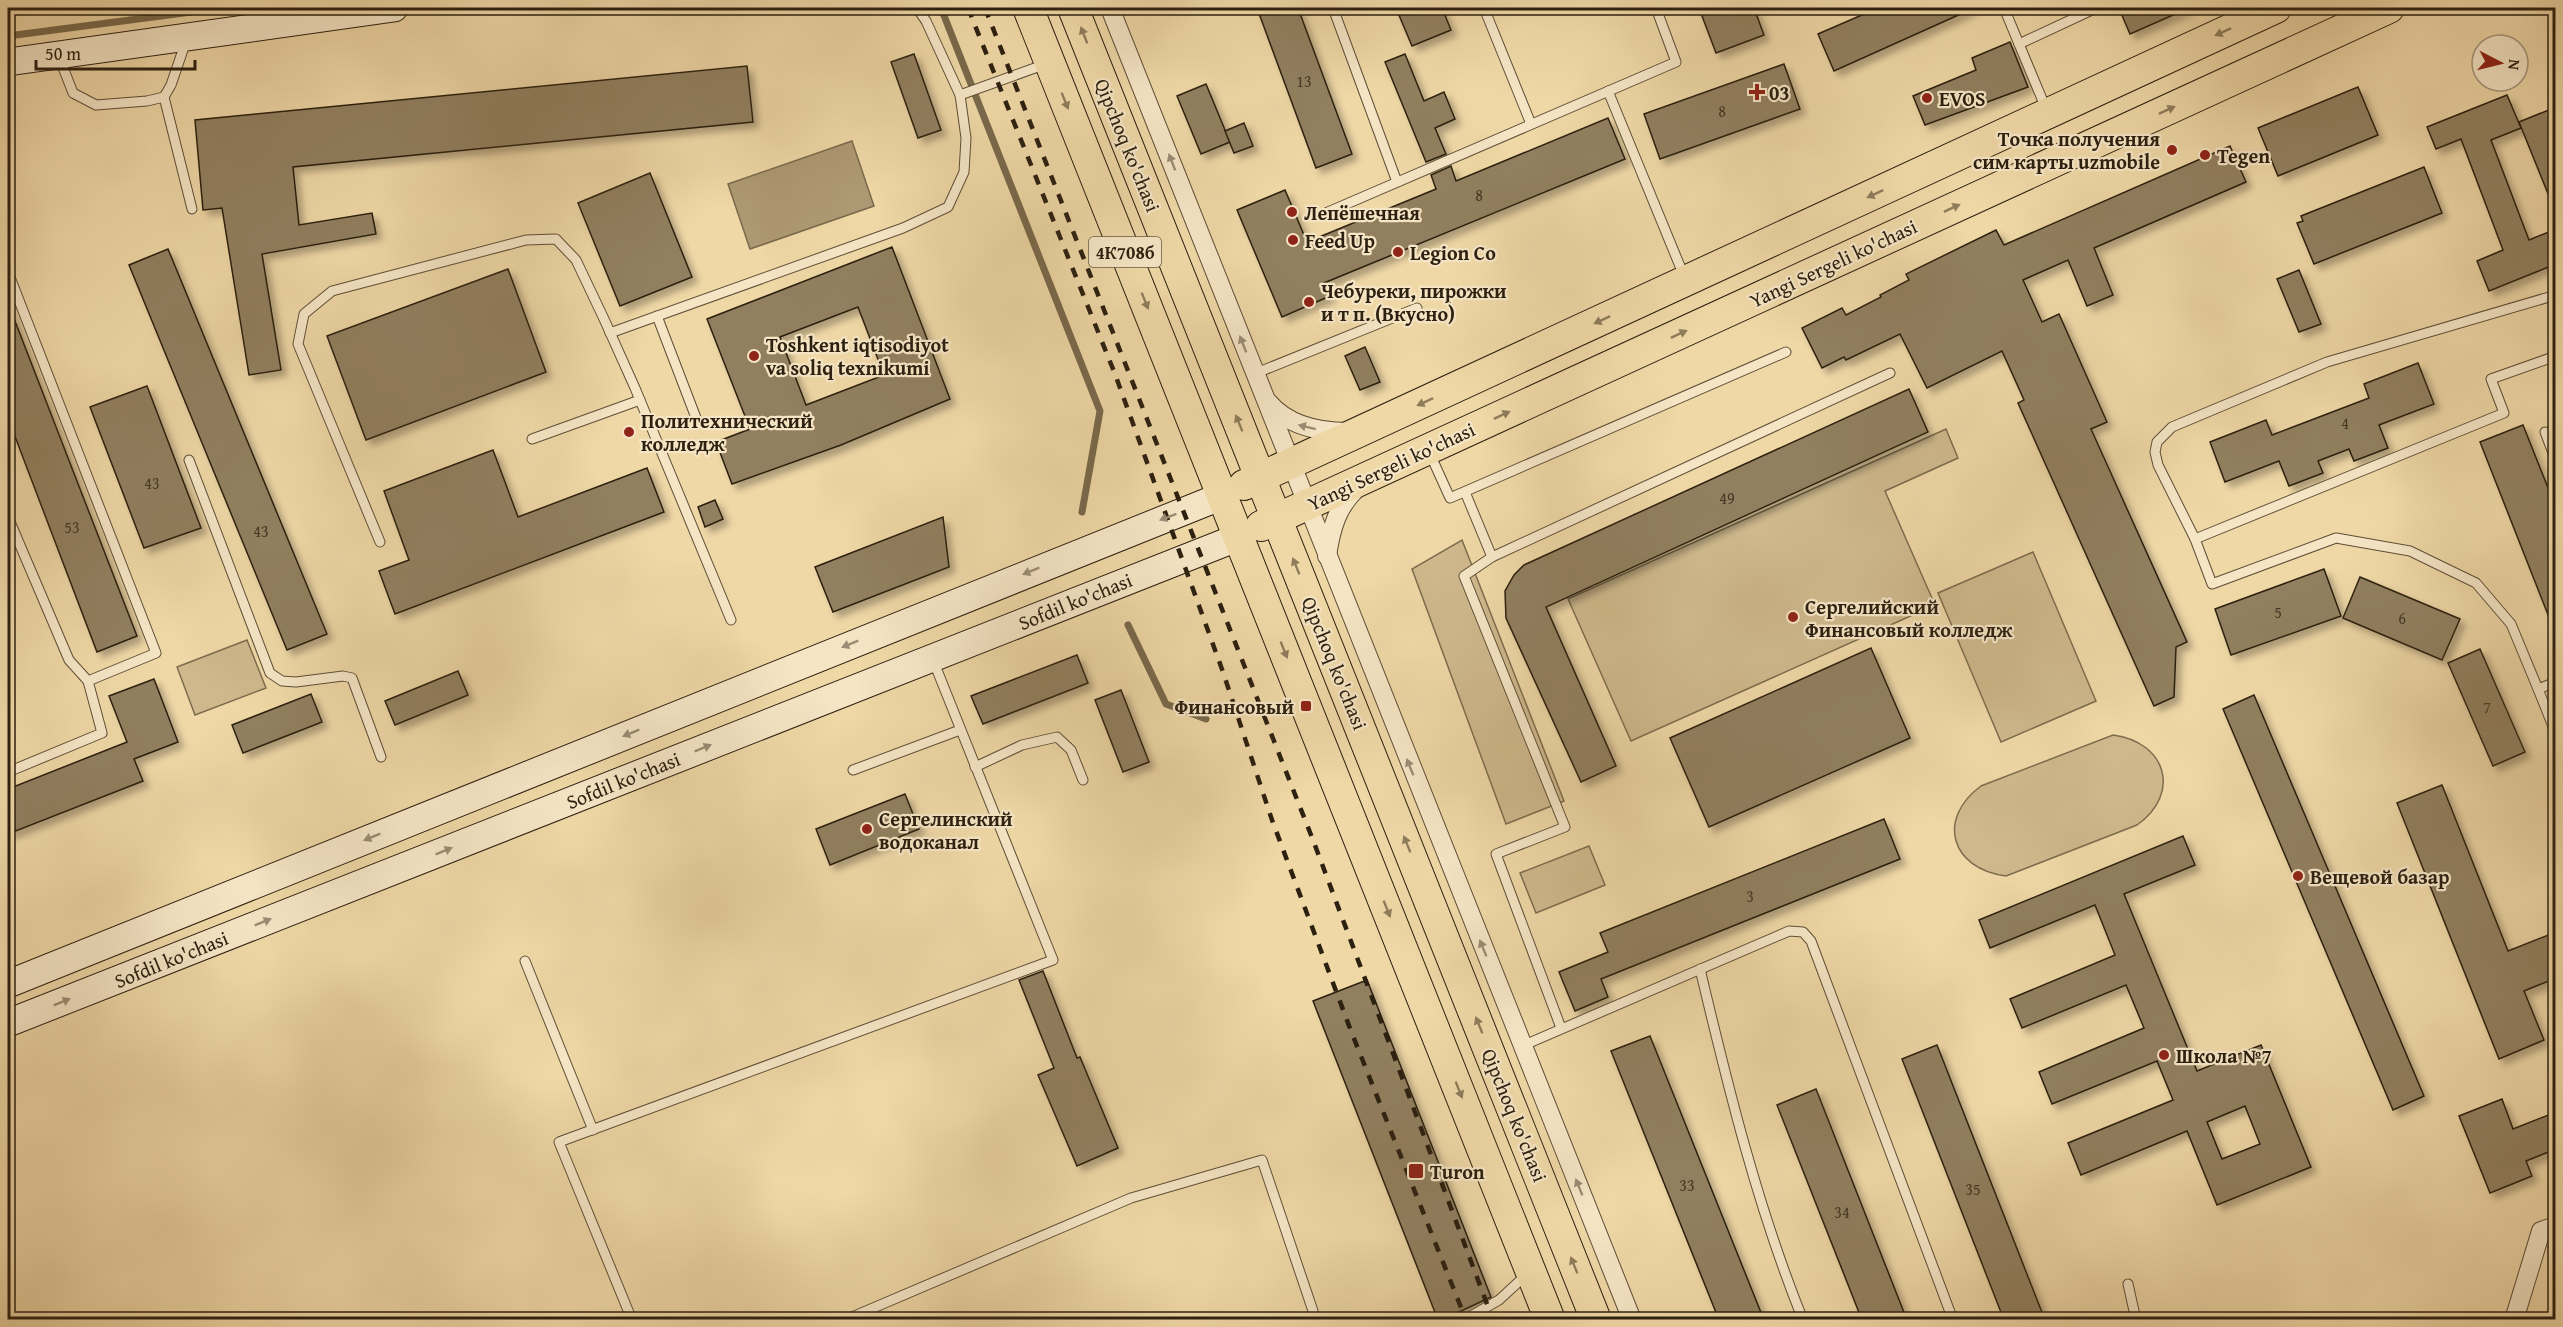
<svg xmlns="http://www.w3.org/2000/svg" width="2563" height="1327" viewBox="0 0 2563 1327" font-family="'Gentium Book Plus',serif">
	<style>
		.green { fill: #ceb88c; stroke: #7d6c4e; stroke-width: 1.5 }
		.water { fill: #ad9973; stroke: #79694b; stroke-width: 1.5 }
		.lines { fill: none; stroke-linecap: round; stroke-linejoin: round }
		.stream { stroke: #79694b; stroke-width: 7 }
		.building { fill: #917f5e; stroke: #2c2010; stroke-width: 1.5; fill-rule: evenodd; filter: url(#shadow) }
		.lane-casing { stroke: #5d4e36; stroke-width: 11 }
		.street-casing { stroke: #5d4e36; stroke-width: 20 }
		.secondary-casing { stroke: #2c2010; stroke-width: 29 }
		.primary-casing { stroke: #2c2010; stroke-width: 32 }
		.lane { stroke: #f5e5c5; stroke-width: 9 }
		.street { stroke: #f5e5c5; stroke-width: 18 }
		.secondary { stroke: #f5e5c5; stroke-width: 27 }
		.primary { stroke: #efd7a6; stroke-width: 30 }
		.rail { stroke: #2c2010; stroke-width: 4.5; stroke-dasharray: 10 10; stroke-linecap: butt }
		.oneway { fill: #8e7c5b }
		.oneway2 { fill: #9b8c74 }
		.poi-dot { fill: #8f2418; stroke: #f5e5c5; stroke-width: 2 }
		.labels { text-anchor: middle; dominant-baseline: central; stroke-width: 4.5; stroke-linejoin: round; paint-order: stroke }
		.number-label { font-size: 16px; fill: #453824 }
		.shield { fill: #f5e5c5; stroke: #685b46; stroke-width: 1.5 }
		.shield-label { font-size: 18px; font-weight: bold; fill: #2c2010 }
		.poi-label { font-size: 20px; font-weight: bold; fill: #2c2010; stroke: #f5e5c5; text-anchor: start }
		.street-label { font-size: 20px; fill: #2c2010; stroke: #f5e5c5 }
	</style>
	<defs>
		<filter id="shadow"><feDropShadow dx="5.5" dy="5.5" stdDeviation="3" flood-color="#0004"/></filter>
	</defs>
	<rect width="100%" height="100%" fill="#efd7a6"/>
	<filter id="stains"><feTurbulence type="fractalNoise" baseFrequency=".00333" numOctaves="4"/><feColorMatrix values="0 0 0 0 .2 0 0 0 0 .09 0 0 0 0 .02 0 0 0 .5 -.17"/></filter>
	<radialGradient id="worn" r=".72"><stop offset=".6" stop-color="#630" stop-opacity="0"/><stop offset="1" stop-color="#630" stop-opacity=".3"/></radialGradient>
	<g class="green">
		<path d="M1946,429L1958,458L1885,491L1935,605L1631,741L1568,599Z"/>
		<path d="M1462,540L1564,801L1506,824L1412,569Z"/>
		<path d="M2033,552L2096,701L2001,742L1938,593Z"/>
		<path d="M247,640L266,688L195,715L177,667Z"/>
		<path d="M2113,735C2166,742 2182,793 2137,825L2006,876C1951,869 1936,819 1981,786Z"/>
		<path d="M1589,846L1605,885L1536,913L1520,873Z"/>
	</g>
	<path class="water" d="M852,141L874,206L750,249L728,184Z"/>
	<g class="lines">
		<g class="stream">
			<path d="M941,8L1100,411L1082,512"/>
			<path d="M8,36L222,8"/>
			<path d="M1128,625L1166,704L1206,719"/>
		</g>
	</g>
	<g class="building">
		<path d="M1257,8H1298L1352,154L1316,168Z"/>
		<path d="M1396,8H1442L1451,30L1412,46Z"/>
		<path d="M1699,8H1754L1764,35L1716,53Z"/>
		<path d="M1878,8H1974L1834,71L1818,34Z"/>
		<path d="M2134,8H2189L2130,34L2121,13Z"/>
		<path d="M2010,42L2028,87L1925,125L1913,96L1976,70L1972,58Z"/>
		<path d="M914,54L941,130L918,138L891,62Z"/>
		<path d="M1405,54L1424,101L1444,92L1455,119L1435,128L1446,154L1426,162L1385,62Z"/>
		<path d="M1784,64L1800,109L1660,159L1644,114Z"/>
		<path d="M747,66L753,122L293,167L299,225L372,213L376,234L262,254L281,370L249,375L222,208L203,210L195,120Z"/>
		<path d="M1206,84L1230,142L1201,154L1177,96Z"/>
		<path d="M2358,87L2378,135L2278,176L2258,128Z"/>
		<path d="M2507,95L2521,128L2491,140L2529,240L2556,229V264L2489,291L2477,261L2503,250L2461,139L2436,149L2427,127Z"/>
		<path d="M2556,107V211H2555L2519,122Z"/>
		<path d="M1608,118L1625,159L1324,283L1330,296L1282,317L1237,210L1285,190L1307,242L1436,189L1431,175L1451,166L1456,181Z"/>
		<path d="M1244,123L1253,146L1234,153L1225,131Z"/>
		<path d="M2230,146L2246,182L2094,248L2113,295L2087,306L2068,260L2023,280L2042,322L2059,314L2107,422L2091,429L2187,642L2176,647L2174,697L2154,706L2018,403L2024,400L2002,351L1927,388L1900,334L1846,360L1844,357L1822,368L1802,328L1842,308L1846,315L1881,297L1880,295L1909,280L1906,274L1996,230L2004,245Z"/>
		<path d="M2424,167L2442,213L2314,264L2297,223L2303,221L2301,216Z"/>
		<path d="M650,173L692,277L620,306L578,203Z"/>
		<path d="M892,247L950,399L841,445L732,484L716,442L750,429L707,319ZM858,307L884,375L806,405L780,337Z"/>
		<path d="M168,249L327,634L287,650L129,265Z"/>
		<path d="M508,269L546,372L366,440L327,336Z"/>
		<path d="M2299,270L2321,324L2299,332L2277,279Z"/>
		<path d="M8,303L137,636L97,652L8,418Z"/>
		<path d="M1365,347L1380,382L1360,390L1345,356Z"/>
		<path d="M2418,363L2434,404L2379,425L2388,448L2354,461L2349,449L2318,461L2323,473L2289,486L2279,461L2225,482L2210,442L2266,420L2272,435L2369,398L2364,384Z"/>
		<path d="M147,386L201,528L144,548L90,407Z"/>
		<path d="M1909,389L1928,432L1546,607L1616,766L1581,782L1506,618L1505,591L1514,575L1524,565Z"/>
		<path d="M2523,425L2556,508L2554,630L2480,442Z"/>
		<path d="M493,450L518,517L647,468L664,512L395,614L379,571L409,560L384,491Z"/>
		<path d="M715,500L723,519L705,527L698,507Z"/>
		<path d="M943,517L949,567L833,612L815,567Z"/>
		<path d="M2324,569L2341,616L2231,655L2215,609Z"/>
		<path d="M2360,577L2460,619L2442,660L2343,618Z"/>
		<path d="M1871,648L1910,738L1709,827L1670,738Z"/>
		<path d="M2480,649L2525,752L2493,766L2448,663Z"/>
		<path d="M1077,655L1088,683L983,724L971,696Z"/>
		<path d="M458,671L468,695L395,725L385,701Z"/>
		<path d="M154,679L178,742L134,759L143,781L8,834V789L127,742L109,696Z"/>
		<path d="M1121,690L1149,762L1123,772L1095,700Z"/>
		<path d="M311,694L322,722L243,753L232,725Z"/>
		<path d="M2254,695L2424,1096L2393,1110L2223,709Z"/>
		<path d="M2442,785L2508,951L2556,932V978L2524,991L2544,1040L2499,1059L2397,803Z"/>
		<path d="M905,794L919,829L830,865L816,829Z"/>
		<path d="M1884,819L1900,859L1601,979L1608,997L1575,1011L1559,972L1608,952L1600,933Z"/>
		<path d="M2183,836L2195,865L2124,894L2197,1071L2261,1045L2311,1167L2217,1205L2187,1131L2081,1175L2068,1143L2173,1100L2157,1061L2052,1104L2039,1072L2144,1028L2126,985L2022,1028L2010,999L2115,955L2095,905L1990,948L1979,920ZM2245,1106L2260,1144L2222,1159L2207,1122Z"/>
		<path d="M1043,971L1077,1058L1080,1057L1118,1148L1077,1166L1038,1075L1054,1068L1019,980Z"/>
		<path d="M1367,980L1491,1297L1442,1320H1438L1313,1001Z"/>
		<path d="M1650,1036L1764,1320H1719L1611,1051Z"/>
		<path d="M1937,1045L2045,1320H2004L1902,1059Z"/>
		<path d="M1816,1089L1907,1320H1862L1777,1105Z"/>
		<path d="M2502,1099L2513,1129L2556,1112V1149L2526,1161L2532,1176L2490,1193L2459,1116Z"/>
	</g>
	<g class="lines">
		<g class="lane-casing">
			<g id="lane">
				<path d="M917,8L926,21L960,95L1046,64"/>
				<path d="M1333,8L1397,182"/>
				<path d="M1484,8L1531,124"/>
				<path d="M2004,8L2047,111"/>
				<path d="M2019,44L2092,10"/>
				<path d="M59,57L73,93L96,105L147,101L164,97L171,85L186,41"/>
				<path d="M1608,91L1684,276"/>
				<path d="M164,97L192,209"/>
				<path d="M1321,215L1676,62L1656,8"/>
				<path d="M8,272L156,653L88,681L102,733L8,772"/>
				<path d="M657,316L698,423"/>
				<path d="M610,333L903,228L948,207L964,172L966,138L960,95"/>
				<path d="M1254,374L1417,308"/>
				<path d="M2545,432L2556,461"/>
				<path d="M532,439L640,400"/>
				<path d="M1430,454L1450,498L1786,352"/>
				<path d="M189,460L270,673L282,681L296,682L343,676L352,678L381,757"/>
				<path d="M1465,492L1492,557L1890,373"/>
				<path d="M8,517L69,660L88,681"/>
				<path d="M2195,539L2504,413L2491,379L2556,356"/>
				<path d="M380,542L298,344L304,314L332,291L526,240L556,239L576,260L604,319L635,388L731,620"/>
				<path d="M1492,557L1464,576L1565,827L1496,854L1561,1028"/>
				<path d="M2556,682L2538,689L2556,734"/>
				<path d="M2538,689L2511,624L2476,583L2410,551L2336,538L2212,584L2195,539L2158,465L2155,452L2157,442L2172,427L2327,362L2556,295"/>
				<path d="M975,767L1022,745L1057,737L1071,750L1083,780"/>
				<path d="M853,770L960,730"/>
				<path d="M525,961L593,1130"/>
				<path d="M1700,969C1728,1087 1757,1206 1803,1320"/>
				<path d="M1522,1046L1789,931L1803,932L1811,941L1953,1320"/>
				<path d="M2128,1284L2136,1320"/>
				<path d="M632,1320L559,1142L1053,960L933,660"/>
				<path d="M845,1320L1131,1198L1262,1160L1313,1311"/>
				<path d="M1464,1320L1499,1300L1526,1275"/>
			</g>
		</g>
		<g class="street-casing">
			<g id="street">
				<path d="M1110,8L1632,1320"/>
				<path d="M1268,402C1288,426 1318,432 1348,432"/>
				<path d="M1327,556C1331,529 1337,506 1358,487"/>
				<path d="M2514,1320L2541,1231L2556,1226"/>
			</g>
		</g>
		<g class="secondary-casing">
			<g id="secondary">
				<path d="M8,62L394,8"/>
				<path d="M8,984L1222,496"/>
				<path d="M8,1023L1239,537"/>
			</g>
		</g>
		<g class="primary-casing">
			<g id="primary">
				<path d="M1028,8L1550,1320"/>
				<path d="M1073,8L1596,1320"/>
				<path d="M1244,485L2276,8"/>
				<path d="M1261,526L2389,8"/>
			</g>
		</g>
		<use href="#lane" class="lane"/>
		<use href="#street" class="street"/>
		<use href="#secondary" class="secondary"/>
		<use href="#primary" class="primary"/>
		<g class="rail">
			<path d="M968,8L1115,374L1223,672L1272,820L1351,1031L1466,1320"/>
			<path d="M985,8L1313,840L1493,1320"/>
		</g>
	</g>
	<defs><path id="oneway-solid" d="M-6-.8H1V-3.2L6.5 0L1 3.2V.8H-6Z" transform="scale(1.5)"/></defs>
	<g class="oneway">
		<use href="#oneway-solid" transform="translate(2223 32) rotate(155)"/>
		<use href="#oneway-solid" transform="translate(1084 35) rotate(-111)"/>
		<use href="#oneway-solid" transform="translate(1065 101) rotate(68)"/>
		<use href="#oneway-solid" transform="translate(2167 110) rotate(-25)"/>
		<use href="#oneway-solid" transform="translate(1875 194) rotate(155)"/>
		<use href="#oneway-solid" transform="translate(1952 208) rotate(-25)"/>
		<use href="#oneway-solid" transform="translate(1145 301) rotate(68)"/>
		<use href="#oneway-solid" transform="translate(1602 320) rotate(155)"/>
		<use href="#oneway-solid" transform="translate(1679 334) rotate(-25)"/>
		<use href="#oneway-solid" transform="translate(1425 402) rotate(155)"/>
		<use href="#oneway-solid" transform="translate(1502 415) rotate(-25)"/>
		<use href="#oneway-solid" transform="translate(1239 423) rotate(-112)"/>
		<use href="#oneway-solid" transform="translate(1296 566) rotate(-112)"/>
		<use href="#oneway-solid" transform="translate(1284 650) rotate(68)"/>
		<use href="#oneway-solid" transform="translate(1407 844) rotate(-112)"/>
		<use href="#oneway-solid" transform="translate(1387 909) rotate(68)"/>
		<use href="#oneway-solid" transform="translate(1479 1025) rotate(-112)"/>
		<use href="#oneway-solid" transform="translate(1459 1090) rotate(68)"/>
		<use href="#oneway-solid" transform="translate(1574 1265) rotate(-112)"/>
	</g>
	<g class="oneway2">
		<use href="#oneway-solid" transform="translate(1172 162) rotate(-111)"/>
		<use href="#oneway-solid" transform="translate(1243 344) rotate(-111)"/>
		<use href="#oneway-solid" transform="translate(1307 427) rotate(-166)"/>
		<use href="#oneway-solid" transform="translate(1168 517) rotate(159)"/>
		<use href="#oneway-solid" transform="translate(1031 571) rotate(158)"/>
		<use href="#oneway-solid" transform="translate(850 644) rotate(158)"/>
		<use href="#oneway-solid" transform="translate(631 733) rotate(158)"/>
		<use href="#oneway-solid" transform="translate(703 748) rotate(-22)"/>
		<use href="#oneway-solid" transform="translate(1410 767) rotate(-112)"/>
		<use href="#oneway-solid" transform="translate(372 837) rotate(158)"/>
		<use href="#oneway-solid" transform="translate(444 851) rotate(-22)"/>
		<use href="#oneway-solid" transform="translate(263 922) rotate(-22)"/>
		<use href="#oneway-solid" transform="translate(1483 948) rotate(-112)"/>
		<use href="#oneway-solid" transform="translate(62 1002) rotate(-22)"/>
		<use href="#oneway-solid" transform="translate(1579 1187) rotate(-112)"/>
	</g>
	<g class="poi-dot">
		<path d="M1754 83h6v6h6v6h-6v6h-6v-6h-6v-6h6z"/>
		<circle cx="1927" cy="98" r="6"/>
		<circle cx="2172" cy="150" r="6"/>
		<circle cx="2205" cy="155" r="6"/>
		<circle cx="1292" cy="212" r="6"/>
		<circle cx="1293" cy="240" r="6"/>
		<circle cx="1398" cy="252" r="6"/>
		<circle cx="1309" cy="302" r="6"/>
		<circle cx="754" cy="356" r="6"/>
		<circle cx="629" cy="432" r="6"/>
		<circle cx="1793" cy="617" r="6"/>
		<rect x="1300" y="700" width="12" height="12" rx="3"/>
		<circle cx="867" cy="829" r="6"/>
		<circle cx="2298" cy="876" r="6"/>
		<circle cx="2164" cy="1055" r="6"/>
		<rect x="1408" y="1163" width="16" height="16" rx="3"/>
	</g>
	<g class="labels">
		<g class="number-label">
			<text x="1304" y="81">13</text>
			<text x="1722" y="111">8</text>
			<text x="1479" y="195">8</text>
			<text x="2345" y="423">4</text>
			<text x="152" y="483">43</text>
			<text x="1727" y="498">49</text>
			<text x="72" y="527">53</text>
			<text x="261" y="531">43</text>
			<text x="2278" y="612">5</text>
			<text x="2402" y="618">6</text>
			<text x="2487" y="707">7</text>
			<text x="1750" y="896">3</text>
			<text x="1687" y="1185">33</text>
			<text x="1973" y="1189">35</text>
			<text x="1842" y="1212">34</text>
		</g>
		<rect class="shield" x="1089" y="237" width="72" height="30" rx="4.5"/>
		<g class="shield-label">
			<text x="1125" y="252">4К708б</text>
		</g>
		<g class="poi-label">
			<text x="1769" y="92">03</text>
			<text x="1939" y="98">EVOS</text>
			<text x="2160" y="138" text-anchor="end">Точка получения<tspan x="2160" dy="23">сим карты uzmobile</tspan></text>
			<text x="2217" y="155">Tegen</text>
			<text x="1304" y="212">Лепёшечная</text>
			<text x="1305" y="240">Feed Up</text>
			<text x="1410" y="252">Legion Co</text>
			<text x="1321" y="290">Чебуреки, пирожки<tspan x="1321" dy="23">и т п. (Вкусно)</tspan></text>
			<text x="766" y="344">Toshkent iqtisodiyot<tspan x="766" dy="23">va soliq texnikumi</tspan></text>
			<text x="641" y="420">Политехнический<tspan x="641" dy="23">колледж</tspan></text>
			<text x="1805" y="606">Сергелийский<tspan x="1805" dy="23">Финансовый колледж</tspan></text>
			<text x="1294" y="706" text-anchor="end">Финансовый</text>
			<text x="879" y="818">Сергелинский<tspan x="879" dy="23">водоканал</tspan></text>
			<text x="2310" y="876">Вещевой базар</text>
			<text x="2176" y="1055">Школа №7</text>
			<text x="1430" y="1171">Turon</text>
		</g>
		<g class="street-label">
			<text transform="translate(1128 145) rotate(68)">Qipchoq ko'chasi</text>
			<text transform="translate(1833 263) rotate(-25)">Yangi Sergeli ko'chasi</text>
			<text transform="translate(1391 466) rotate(-25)">Yangi Sergeli ko'chasi</text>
			<text transform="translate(1075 601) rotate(-22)">Sofdil ko'chasi</text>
			<text transform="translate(1335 663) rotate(68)">Qipchoq ko'chasi</text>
			<text transform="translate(623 780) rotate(-22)">Sofdil ko'chasi</text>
			<text transform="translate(171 959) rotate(-22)">Sofdil ko'chasi</text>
			<text transform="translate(1515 1115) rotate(68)">Qipchoq ko'chasi</text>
		</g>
	</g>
	<rect width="2563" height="1327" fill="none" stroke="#efd7a6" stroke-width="30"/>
	<rect x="9" y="9" width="2545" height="1309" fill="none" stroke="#2c2010" stroke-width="3"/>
	<rect x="15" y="15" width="2533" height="1297" fill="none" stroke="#2c2010" stroke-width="1.5"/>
	<g transform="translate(2500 63) rotate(97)"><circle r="28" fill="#f5e5c5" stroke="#a5967d" stroke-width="1.5"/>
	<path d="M0-4.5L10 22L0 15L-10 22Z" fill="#8f2418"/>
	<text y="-9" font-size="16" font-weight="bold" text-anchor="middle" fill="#2c2010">N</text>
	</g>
	<path d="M36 60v9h159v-9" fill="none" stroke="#2c2010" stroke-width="3"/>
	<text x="45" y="60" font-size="18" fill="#2c2010" stroke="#f5e5c5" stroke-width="4.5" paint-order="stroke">50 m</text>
	<rect width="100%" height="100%" filter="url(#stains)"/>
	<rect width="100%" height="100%" fill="url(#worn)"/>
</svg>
